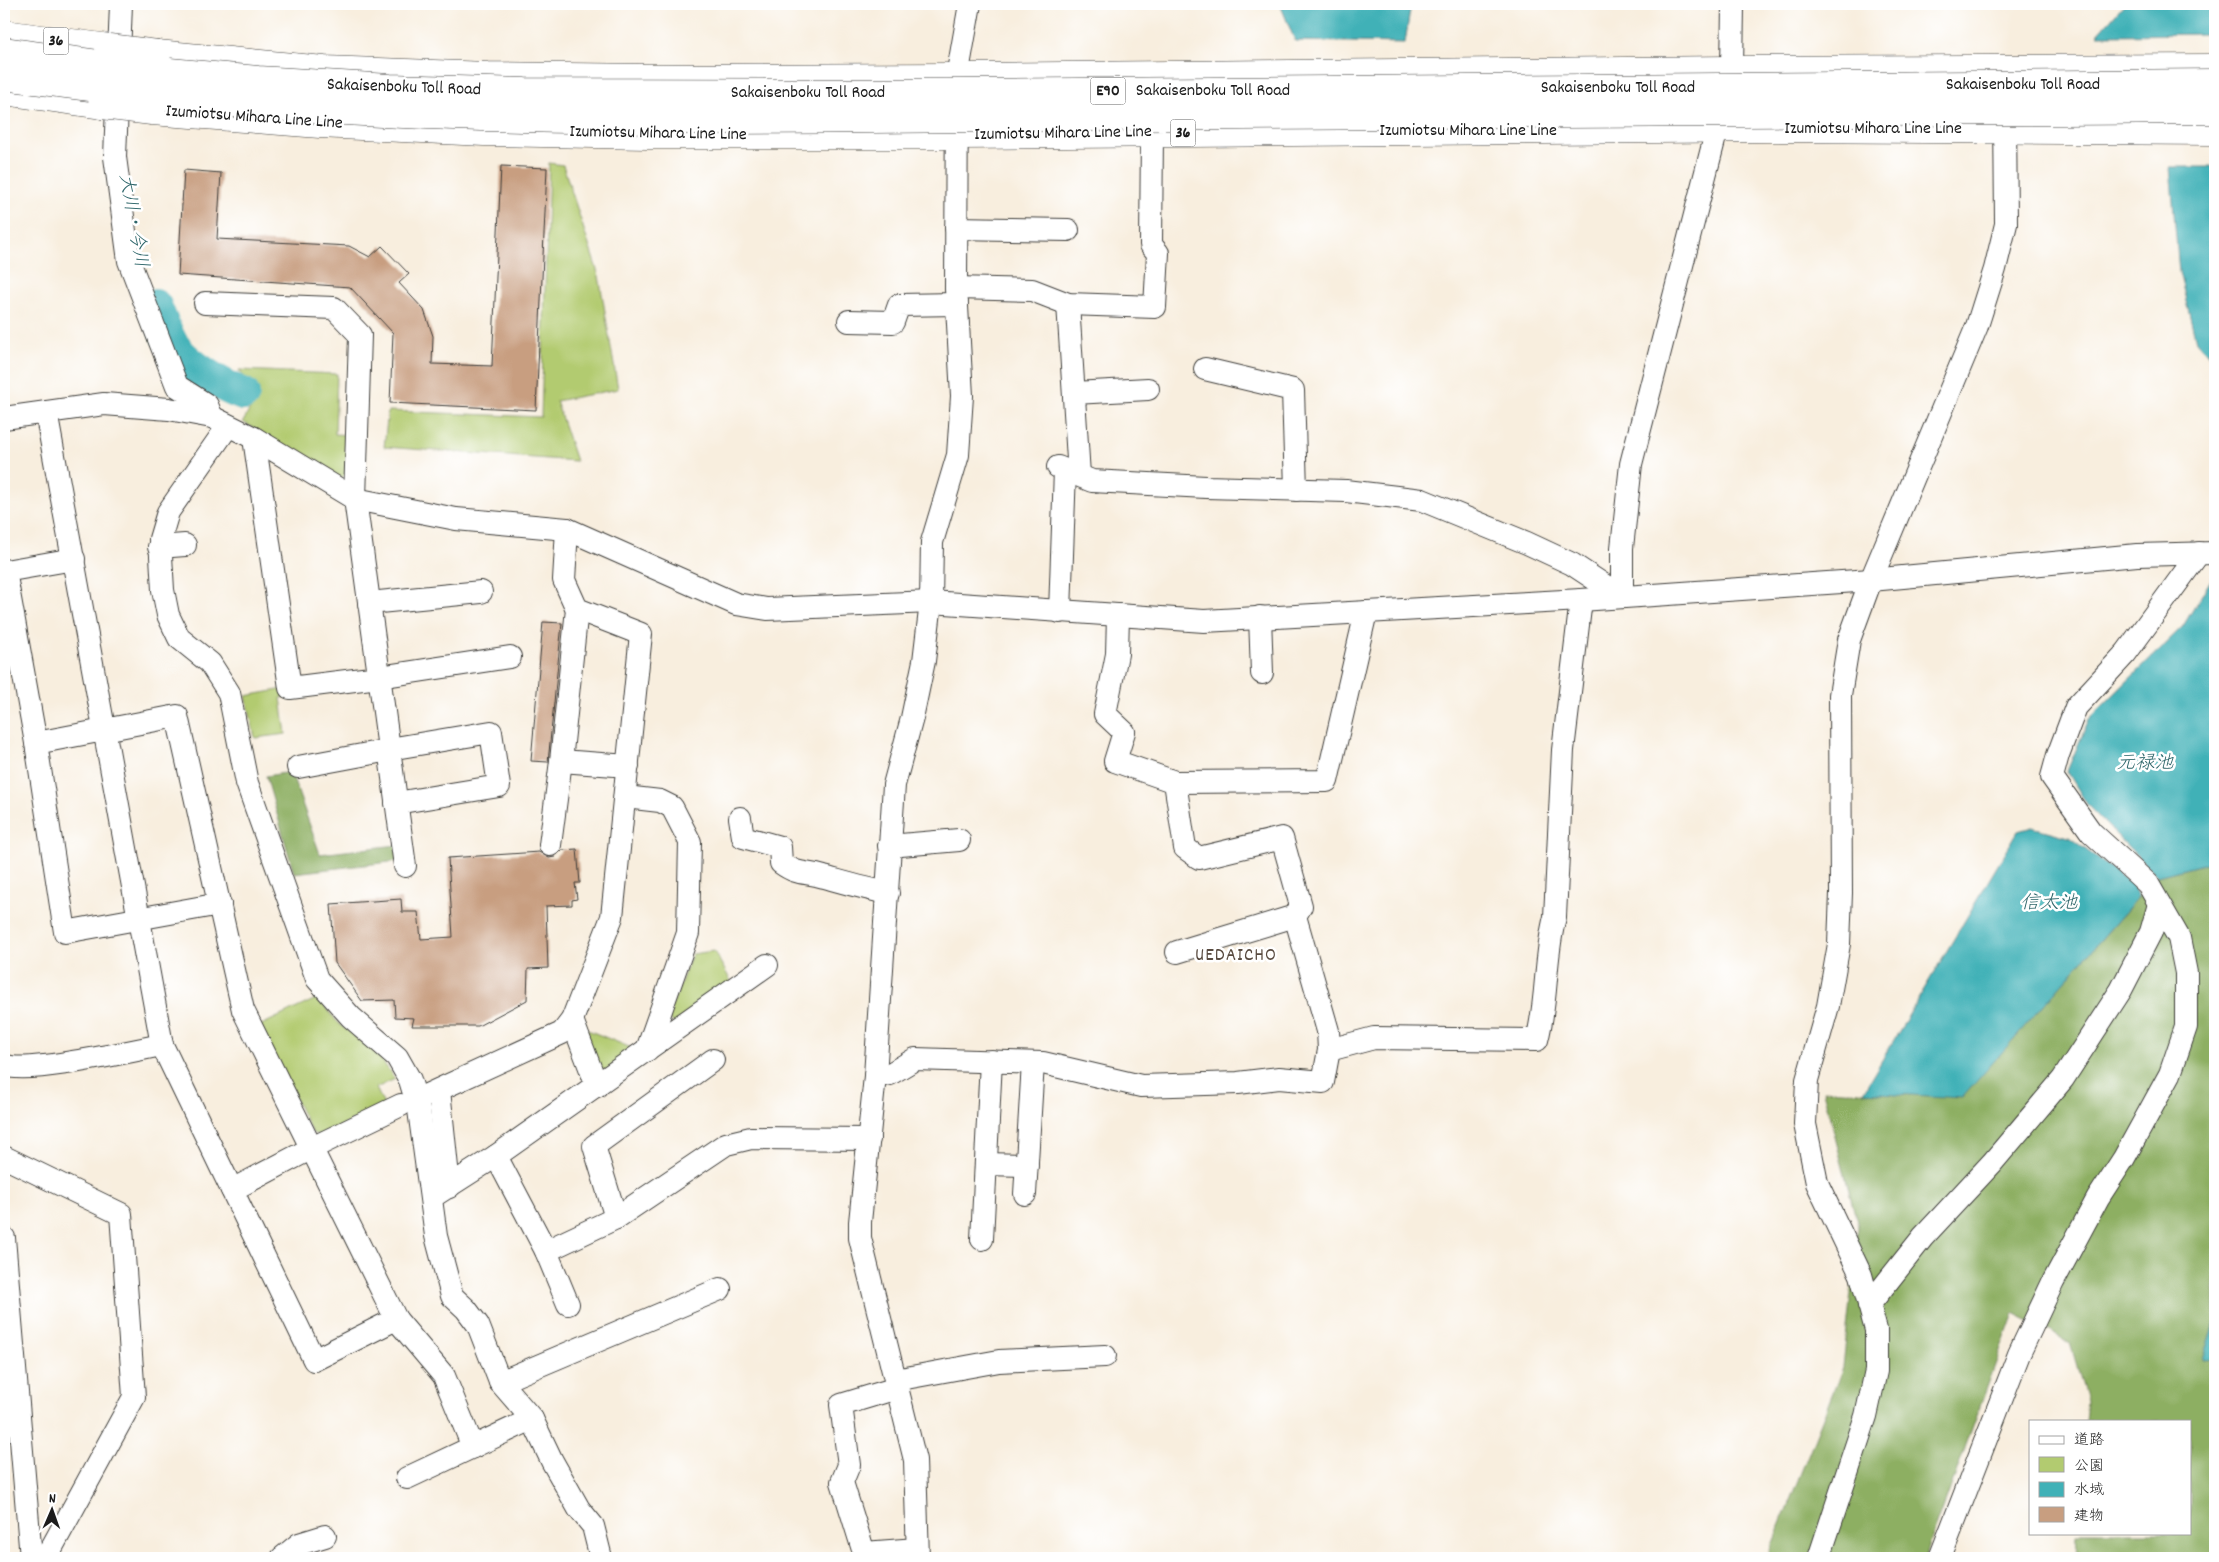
<svg xmlns="http://www.w3.org/2000/svg" width="2219" height="1562" viewBox="0 0 2219 1562" font-family="Dekko,'Klee One',sans-serif">
	<style>
		.green { fill: #b2cb70; stroke: #677446 }
		.forest { fill: #8daf62; stroke: #54663f }
		.water { fill: #40b1b7; stroke: #2e666a }
		.lines { fill: none; stroke-linecap: round; stroke-linejoin: round }
		.river { stroke: #40b1b7; stroke-width: 34 }
		.building { fill: #c89e80 }
		.minor-casing { stroke: #3d3c39; stroke-width: 24 }
		.major-casing { stroke: #3d3c39; stroke-width: 29 }
		.minor { stroke: #fff; stroke-width: 22 }
		.major { stroke: #fff; stroke-width: 28 }
		.major-bridge-casing { stroke: #3d3c39; stroke-width: 29; stroke-linecap: butt }
		.highway-bridge-casing { stroke: #3d3c39; stroke-width: 29; stroke-linecap: butt }
		.major-bridge { stroke: #fff; stroke-width: 28 }
		.highway-bridge { stroke: #fff; stroke-width: 28 }
		.labels { text-anchor: middle; dominant-baseline: central; stroke-width: 5; stroke-linejoin: round; paint-order: stroke }
		.shield { fill: #fff; stroke: #606060; stroke-width: 1 }
		.shield-label { font-size: 16px; font-weight: bold; fill: #1c1c1c }
		.street-label { font-size: 18px; fill: #1c1c1c; stroke: #fff }
		.water-label { font-size: 19px; font-style: italic; fill: #2e666a; stroke: #fff }
		.neighbourhood-label { font-size: 19px; letter-spacing: 1px; fill: #584a3f; stroke: #fff }
	</style>
	<rect width="100%" height="100%" fill="#fff"/>
	<filter id="ink" filterUnits="userSpaceOnUse"><feTurbulence type="fractalNoise" baseFrequency=".02" numOctaves="2"/><feDisplacementMap in="SourceGraphic" scale="10" xChannelSelector="R" yChannelSelector="G"/><feConvolveMatrix kernelMatrix="1 2 1 2 8 2 1 2 1" color-interpolation-filters="sRGB"/></filter>
	<filter id="wash" filterUnits="userSpaceOnUse"><feTurbulence type="fractalNoise" baseFrequency=".0096" numOctaves="4" result="noise"/><feDisplacementMap in="SourceGraphic" scale="20" xChannelSelector="R" yChannelSelector="G"/><feGaussianBlur stdDeviation="1.12" result="paint"/><feColorMatrix in="noise" values="0 0 0 0 0 0 0 0 0 0 0 0 0 0 0 0 0 1.4 0 .05"/><feComposite in="paint" operator="in"/></filter>
	<g filter="url(#wash)">
		<rect width="100%" height="100%" fill="#f8eede"/>
		<g class="green">
			<path d="M549,163L563,165L599,276L618,389L556,401L576,461L384,447L388,411L541,417Z"/>
			<path d="M239,370L337,374L335,434L349,435L347,474L339,479L243,422C258,395 256,395 239,370Z"/>
			<path d="M284,689L285,697L281,698L286,734L255,738L246,696Z"/>
			<path d="M714,951L732,983L675,1024L667,1018L692,954Z"/>
			<path d="M318,998L339,1024L377,1053L395,1079L376,1088L384,1105L321,1136L312,1133L259,1026Z"/>
			<path d="M583,1028L641,1052L598,1080Z"/>
		</g>
		<g class="forest">
			<path d="M291,772L320,854L397,845L399,861L294,873L266,776Z"/>
			<path d="M2215,861V1323L2204,1359H2215V1558H2076L2077,1533H2190V1421H2085L2087,1401L2070,1342L2014,1313L1925,1558H1767L1843,1367L1858,1226L1823,1090L1962,1097L2157,876Z"/>
		</g>
		<g class="water">
			<path d="M1280,4H1411L1405,43L1295,41Z"/>
			<path d="M2124,4H2215V34L2097,35Z"/>
			<path d="M2170,167H2215V362L2196,341L2179,272Z"/>
			<path d="M2215,573V861L2157,876L2088,806L2067,771L2089,719L2183,626Z"/>
			<path d="M2032,827L2069,837L2132,884L2138,897L1962,1098L1863,1092L2018,831Z"/>
			<path d="M2215,1323V1359L2203,1360Z"/>
		</g>
		<g class="lines">
			<path class="river" d="M155,306C161,319 166,337 175,348C188,365 223,387 243,394"/>
		</g>
		<g id="blocks">
			<g class="building">
				<path d="M501,166L547,168L536,410L390,403L393,333L350,287L178,275L184,170L221,173L217,239L349,246L370,257L382,246L409,274L399,283L424,310L433,336L432,364L492,366Z"/>
				<path d="M543,622L562,623L548,762L531,761Z"/>
				<path d="M577,849L580,883H575L577,899L572,900V905L546,906L548,968L528,969L527,1000L478,1026H412L414,1018L395,1017L394,1000L362,1001L335,963L331,904L401,899L402,912H418L421,939L453,937L448,858L539,852L549,858L555,857L562,850Z"/>
			</g>
		</g>
	</g>
	<g filter="url(#ink)">
		<use href="#blocks" fill-opacity="0" stroke="#3d3c39" stroke-width="1"/>
		<g class="lines">
			<g class="minor-casing">
				<g id="minor">
					<path d="M121,4L115,157L129,261L177,386L207,405L212,417"/>
					<path d="M1732,70L1733,4"/>
					<path d="M956,228L1068,230"/>
					<path d="M956,288L1032,290L1068,304L1155,307L1158,253L1151,245L1152,133"/>
					<path d="M205,303L334,308L360,335L355,499L405,866"/>
					<path d="M1068,304L1079,475"/>
					<path d="M849,321L893,322L899,305L957,304"/>
					<path d="M1205,369L1293,390L1296,490"/>
					<path d="M1074,393L1148,389"/>
					<path d="M4,418L104,404L169,409L212,417L254,438L355,499L456,519L567,529L736,604L767,609L931,602L1204,621L1581,600L1871,580L2137,555L2215,553"/>
					<path d="M228,426L168,512L160,539L163,590L168,615L179,638L210,663L229,693L247,783L317,979L351,1017L397,1057L410,1080L419,1110L436,1236L452,1296L466,1309L478,1325L500,1382L532,1419L552,1461L579,1509L593,1526L601,1558"/>
					<path d="M254,438L290,688L379,677L510,657"/>
					<path d="M1058,467L1092,481L1206,487L1346,491L1422,500L1527,543L1572,564L1622,597"/>
					<path d="M159,547L185,545"/>
					<path d="M74,559L5,571L36,743L65,932L220,904"/>
					<path d="M1622,597V548L1631,464L1717,129"/>
					<path d="M369,603L481,592"/>
					<path d="M1060,612L1065,470"/>
					<path d="M1118,615L1117,654L1105,714L1124,732L1115,761L1175,782L1185,848L1199,858L1282,838L1301,906L1295,916L1177,952"/>
					<path d="M1260,617L1262,673"/>
					<path d="M36,743L177,716L243,1010L396,1319L314,1360L162,1045L46,412"/>
					<path d="M389,749L491,732L499,786L396,803"/>
					<path d="M561,761L628,766"/>
					<path d="M298,767L389,750"/>
					<path d="M1175,782L1327,781L1366,612"/>
					<path d="M625,797L660,801L672,807L690,842L688,933L647,1050"/>
					<path d="M740,818L743,837L780,847L781,863C799,876 805,871 824,877C846,883 866,889 888,893"/>
					<path d="M550,845L561,761L577,609"/>
					<path d="M889,846L959,840"/>
					<path d="M572,1020L597,1086"/>
					<path d="M1329,1050L1374,1038L1537,1040C1548,1000 1544,958 1555,917L1563,750L1581,600"/>
					<path d="M4,1065C27,1075 131,1051 162,1045"/>
					<path d="M875,1076L890,1074L915,1059L1043,1063L1141,1086L1238,1083L1279,1078L1323,1082L1329,1050L1328,1031L1295,916"/>
					<path d="M439,1090L449,1187"/>
					<path d="M416,1100L562,1033L572,1020L612,917L641,634L577,609L564,580L567,529"/>
					<path d="M496,1156L546,1251L568,1304"/>
					<path d="M4,1157L121,1214L134,1397L46,1558"/>
					<path d="M986,1164L1027,1165"/>
					<path d="M232,1190L312,1148L401,1105"/>
					<path d="M1025,1194L1033,1063"/>
					<path d="M432,1197L496,1156L767,965"/>
					<path d="M616,1218L594,1146L713,1060"/>
					<path d="M4,1238L31,1558"/>
					<path d="M982,1239L991,1061"/>
					<path d="M546,1251L616,1218L726,1144L751,1138L869,1139"/>
					<path d="M1869,1305L1923,1237L1992,1163L2063,1079L2121,990L2151,932L2159,904"/>
					<path d="M396,1319L444,1376L473,1447"/>
					<path d="M895,1380L999,1361L1105,1356"/>
					<path d="M500,1382L720,1289"/>
					<path d="M897,1388L841,1405L849,1465L842,1482L864,1553L917,1549"/>
					<path d="M407,1478L532,1419"/>
					<path d="M282,1558L299,1544L325,1536"/>
					<path d="M918,1558L915,1460L860,1238V1222L875,1076L894,785L912,718L924,661L931,602L932,542L958,455L962,396L956,288L957,77L970,4"/>
					<path d="M1819,1558L1866,1416L1876,1371V1330L1861,1275L1817,1183L1805,1124L1807,1080L1828,1006L1839,944L1841,893L1840,695L1849,640L1871,580L1977,326L1995,269L2006,224L2005,113"/>
					<path d="M1940,1558L2019,1354L2053,1282L2098,1198L2124,1158L2170,1074L2186,1027V973L2179,938L2148,884L2091,832L2052,777L2058,755L2076,707L2126,653L2199,553"/>
				</g>
			</g>
			<g class="major-casing">
				<g id="major">
					<path d="M4,34L109,48"/>
					<path d="M157,54L324,70L488,76L654,78L957,77L1732,70L2215,68"/>
					<path d="M4,91L102,105"/>
					<path d="M152,111L320,124L484,132L647,135H958L1769,128L2215,131"/>
				</g>
			</g>
			<use href="#minor" class="minor"/>
			<use href="#major" class="major"/>
			<g class="major-bridge-casing">
				<g id="major-bridge">
					<path d="M109,48L157,54"/>
					<path d="M102,105L152,111"/>
				</g>
			</g>
			<g class="highway-bridge-casing">
				<g id="highway-bridge">
					<path d="M4,51L136,69L258,80L390,88L525,92L946,93L2215,83"/>
					<path d="M4,76C88,87 173,98 258,105C535,127 814,119 1092,117C1466,115 1841,112 2215,110"/>
				</g>
			</g>
			<use href="#major-bridge" class="major-bridge"/>
			<use href="#highway-bridge" class="highway-bridge"/>
		</g>
	</g>
	<g class="labels">
		<g class="shield">
			<rect x="43.5" y="27.5" width="25" height="27" rx="4"/>
			<rect x="1090.5" y="77.5" width="35" height="27" rx="4"/>
			<rect x="1170.5" y="119.5" width="25" height="27" rx="4"/>
		</g>
		<g class="shield-label">
			<text x="56" y="41">36</text>
			<text x="1108" y="91">E90</text>
			<text x="1183" y="133">36</text>
		</g>
		<g class="street-label">
			<text x="2023" y="85">Sakaisenboku Toll Road</text>
			<text transform="translate(404 88) rotate(2)">Sakaisenboku Toll Road</text>
			<text x="1618" y="88">Sakaisenboku Toll Road</text>
			<text x="1213" y="91">Sakaisenboku Toll Road</text>
			<text x="808" y="93">Sakaisenboku Toll Road</text>
			<text transform="translate(254 118) rotate(4)">Izumiotsu Mihara Line Line</text>
			<text x="1873" y="129">Izumiotsu Mihara Line Line</text>
			<text x="1468" y="131">Izumiotsu Mihara Line Line</text>
			<text transform="translate(658 134) rotate(1)">Izumiotsu Mihara Line Line</text>
			<text transform="translate(1063 134) rotate(-1)">Izumiotsu Mihara Line Line</text>
		</g>
		<g class="water-label">
			<text transform="translate(132 221) rotate(80)">大川・今川</text>
			<text x="2145" y="764">元禄池</text>
			<text x="2049" y="904">信太池</text>
		</g>
		<g class="neighbourhood-label">
			<text x="1236" y="956">UEDAICHO</text>
		</g>
	</g>
	<rect width="2219" height="1562" fill="none" stroke="#fff" stroke-width="20"/>
	<rect x="2029" y="1420" width="162" height="115" fill="#ffffff" stroke="#a4a4a4"/>
	<rect x="2039" y="1436" width="25" height="8" fill="#ffffff" stroke="#a4a4a4"/>
	<text x="2074" y="1444" font-size="15" fill="#1c1c1c">道路</text>
	<rect x="2039" y="1457" width="25" height="15" fill="#b2cb70" stroke="#a4a4a4"/>
	<text x="2074" y="1470" font-size="15" fill="#1c1c1c">公園</text>
	<rect x="2039" y="1482" width="25" height="15" fill="#40b1b7" stroke="#a4a4a4"/>
	<text x="2074" y="1494" font-size="15" fill="#1c1c1c">水域</text>
	<rect x="2039" y="1507" width="25" height="15" fill="#c89e80" stroke="#a4a4a4"/>
	<text x="2074" y="1520" font-size="15" fill="#1c1c1c">建物</text>
	<g transform="translate(52 1510) rotate(2)" stroke="#ffffff" stroke-width="4" paint-order="stroke">
	<path d="M0-4L9 19L0 12L-9 19Z" fill="#1c1c1c"/>
	<text y="-8" font-size="14" font-weight="bold" text-anchor="middle" fill="#1c1c1c">N</text>
	</g>
</svg>
